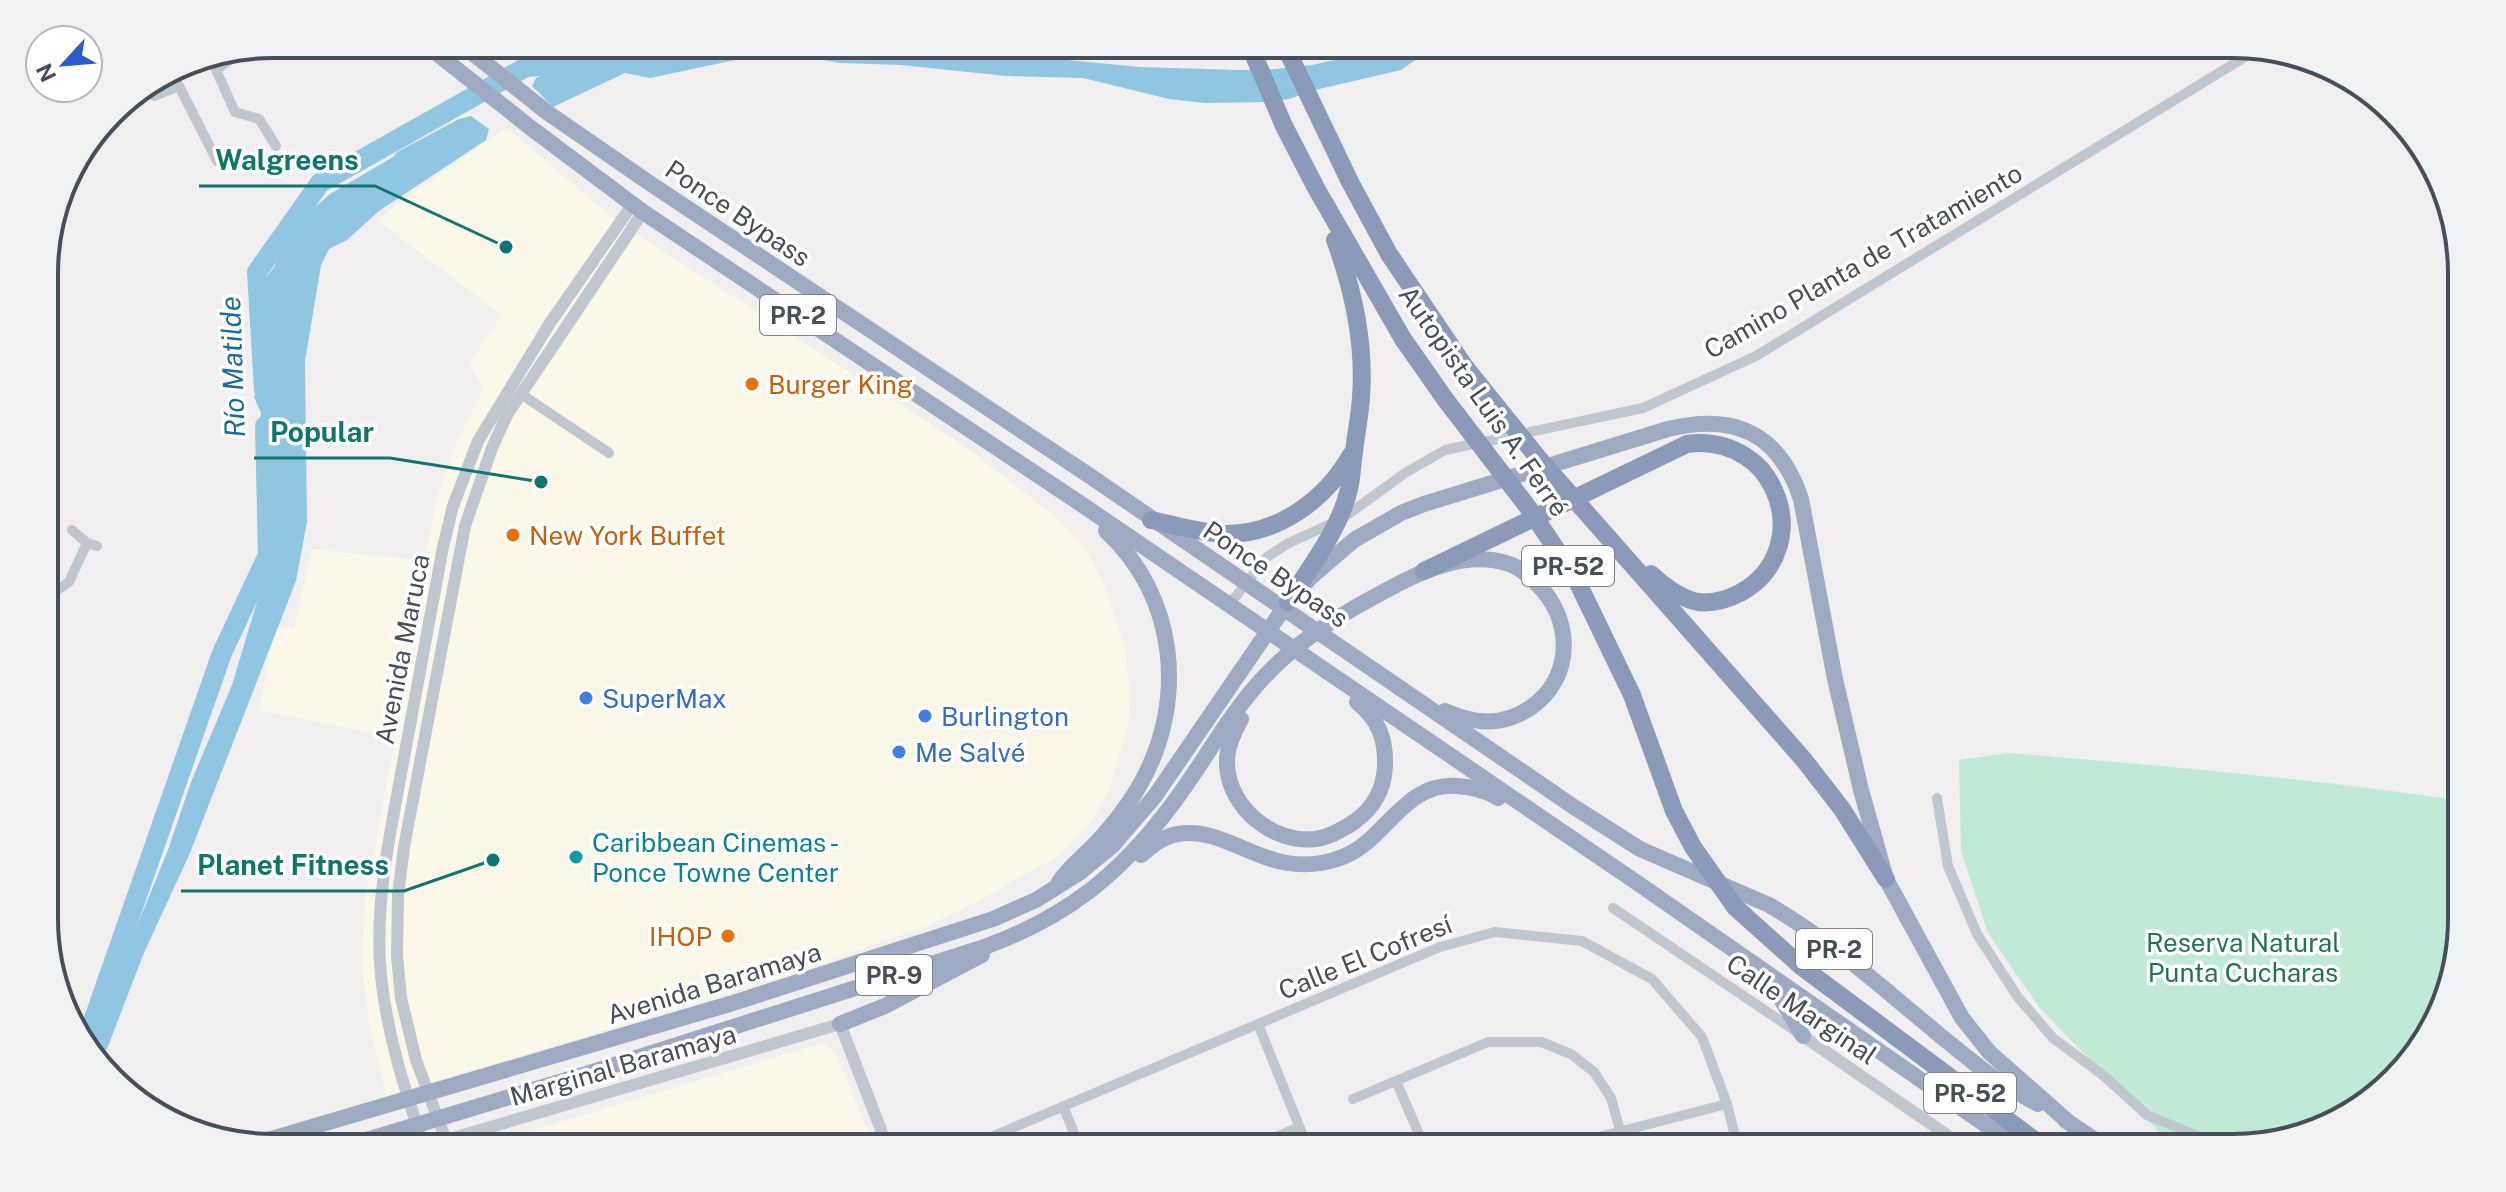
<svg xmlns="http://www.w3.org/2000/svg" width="2506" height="1192" viewBox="0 0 2506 1192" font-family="'Public Sans',sans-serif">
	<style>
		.commercial { fill: #faf7e8 }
		.green { fill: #c0ead6 }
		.water { fill: #91c6e3 }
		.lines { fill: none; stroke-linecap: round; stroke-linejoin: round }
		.river { stroke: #91c6e3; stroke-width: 20 }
		.minor { stroke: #c0c6ce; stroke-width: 10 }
		.tertiary { stroke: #c0c6ce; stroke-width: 12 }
		.trunk { stroke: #9daac1; stroke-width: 16 }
		.motorway { stroke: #8a9ab8; stroke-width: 18 }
		.food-dot { fill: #e8710a; stroke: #fff; stroke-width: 3 }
		.shop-dot { fill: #3f7fe0; stroke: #fff; stroke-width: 3 }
		.culture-dot { fill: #0f9aa8; stroke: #fff; stroke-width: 3 }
		.labels { text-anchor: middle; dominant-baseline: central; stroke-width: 7; stroke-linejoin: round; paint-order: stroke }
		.shield { fill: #fff; stroke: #7f838b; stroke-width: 2 }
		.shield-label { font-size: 24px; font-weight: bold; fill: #484e59 }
		.street-label { font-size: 26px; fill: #484e59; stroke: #fff }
		.food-label { font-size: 26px; fill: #c56008; stroke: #fff; text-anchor: start }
		.shop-label { font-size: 26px; fill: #366cbe; stroke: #fff; text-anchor: start }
		.culture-label { font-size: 26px; fill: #0d838f; stroke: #fff; text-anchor: start }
		.park-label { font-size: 26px; fill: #207355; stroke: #fff }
		.water-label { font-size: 28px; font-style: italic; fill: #1a6d99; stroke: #fff }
		.rim { fill: none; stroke: #484e59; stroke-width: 4 }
		.leader { fill: none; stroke: #0f766e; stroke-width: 3 }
		.callout-dot { fill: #0f766e; stroke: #fff; stroke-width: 3 }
		.callout-label { font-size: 28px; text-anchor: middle; font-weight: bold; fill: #0f766e; stroke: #fff; stroke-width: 7; stroke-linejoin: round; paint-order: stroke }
	</style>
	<rect width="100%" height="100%" fill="#f0eeee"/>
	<g class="commercial">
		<path d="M507,128L615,220L967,448L1058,519L1088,552L1109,597L1124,645L1130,688L1129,723L1108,793L1090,823L1058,856L976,902L929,925L806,970L386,1096L369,1023L362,966L365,901L395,738L259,710L275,626L294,628L312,549L425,561L435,504L452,453L483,389L469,364L502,315L378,221L395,205Z"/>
		<path d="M822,1043L835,1052L875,1148H475Z"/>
	</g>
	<path class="green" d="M2008,753C2156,765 2303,778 2449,799L2462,798V919L2444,1007L2361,1109L2247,1148H2177L2157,1130L2039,1007L1988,933L1961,851L1959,760Z"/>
	<g class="water">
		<path d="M610,44H687L706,47L723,44H813L943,53L977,59L1026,56L1140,67L1240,70L1276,69L1312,65L1366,53L1384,44H1443L1431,49L1401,70L1315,90L1289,99L1268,102L1205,103L1169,99L1083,78L1006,76L901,65L840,63L769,50L753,49L735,60L650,78L625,73L553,107L532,86L536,78Z"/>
		<path d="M471,116L489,129L486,140L379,211L347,240L329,249L321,265L305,361L307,522L296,581L190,853L143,955L107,1049L100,1050L92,1046L98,1021L168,850L191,782L232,685L259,595L258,554L270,525L276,492L274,471L260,436L261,413L254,397L268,351L260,310L264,280L274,267L292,227L330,194L393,157L397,152L459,119Z"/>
	</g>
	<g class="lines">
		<g class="river">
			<path d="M264,390L257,272L320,183L526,67L590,62"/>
			<path d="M84,1039L89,1033L222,653L268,555L265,426"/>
		</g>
		<g class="minor">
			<path d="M232,52L234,57L216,70L235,112L259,119L276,146"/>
			<path d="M146,86L154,96L179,86L217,161"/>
			<path d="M521,394L609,453"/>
			<path d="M72,530L87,543L97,546"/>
			<path d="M45,589C52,602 50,626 45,639"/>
			<path d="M49,596L69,582L87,543"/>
			<path d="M1229,605L1267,557L1287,544L1343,518L1405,473L1445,450L1643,408L1756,356L2258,49"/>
			<path d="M1937,798L1948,866L1977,934L2017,996L2053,1038L2104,1076L2147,1115L2227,1148"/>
			<path d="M1613,908L1797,1032"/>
			<path d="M1258,1024L1308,1148"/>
			<path d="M1396,1081L1425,1148"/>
			<path d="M1353,1099L1488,1042H1541L1571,1054L1594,1072L1611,1098L1625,1148"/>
			<path d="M1063,1106L1080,1148"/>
			<path d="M965,1148L1440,947L1495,932L1582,941L1652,979L1702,1037L1727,1104L1738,1148"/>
			<path d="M1251,1148L1299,1127"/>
			<path d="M1556,1148L1727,1104"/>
		</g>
		<g class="tertiary">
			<path d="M1803,1036L1966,1148"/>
			<path d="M446,1140L416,1060L401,998L397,956L398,895L404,847L465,526L492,448L507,415L643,212"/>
			<path d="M424,1146C404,1088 384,1025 380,963C376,895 391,829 403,763C416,691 429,619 443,547L453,506L478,441L550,323L632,205"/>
			<path d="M419,1148L840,1024L888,1148"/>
		</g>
		<g class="trunk">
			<path d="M425,44L531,128L643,212L1087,508L1636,882L2003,1137L2024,1148"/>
			<path d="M461,44L548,113L651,184L1087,474L1574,807L1640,849L1769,905C1850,952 1916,1020 1990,1075C2005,1086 2022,1095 2038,1104"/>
			<path d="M1241,719C1234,733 1226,748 1227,765C1229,808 1273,844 1316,839C1330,837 1342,830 1354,822C1374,808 1384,789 1385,766C1386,738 1378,719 1357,702"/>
			<path d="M1141,855C1152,846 1163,836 1178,834C1210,828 1241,850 1271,859C1292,866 1316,866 1337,859C1385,845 1401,782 1457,786C1472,787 1486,790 1498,798"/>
			<path d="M1059,882C1068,869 1077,862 1088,851C1106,834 1129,805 1141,783C1187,701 1177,596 1106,531"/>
			<path d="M1764,977L1781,999L1803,1036"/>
			<path d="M840,1024L885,1006L982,955"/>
			<path d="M2065,1120L2107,1148"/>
			<path d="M254,1144L733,1003L993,919L1036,900L1079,873L1113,845L1155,796L1288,602L1310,578L1354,540L1401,513L1424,504L1668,429C1733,413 1779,432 1801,499L1835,679L1861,790L1886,879L1962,1018L1990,1053L2073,1126"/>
			<path d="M340,1148L583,1075L987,946C1068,916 1119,875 1171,806C1203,764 1227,717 1263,678C1303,635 1350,609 1402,582C1433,566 1471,552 1506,563C1518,566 1527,574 1536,583C1573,617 1575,678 1530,708C1502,727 1475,724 1445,711"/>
		</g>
		<g class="motorway">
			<path d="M1249,44L1284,126L1316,188L1403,339L1445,399L1530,510L1575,577L1632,695L1674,811L1693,847L1735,907L1802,967L2045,1148"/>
			<path d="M1284,44L1350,182L1389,254L1465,367L1539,459L1804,760L1842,809L1886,879"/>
			<path d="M1151,520C1175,525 1200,533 1224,534C1278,535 1325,500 1351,455"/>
			<path d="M1424,571L1687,444C1709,441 1727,445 1745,456C1758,464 1767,475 1773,488C1792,527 1779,572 1740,593C1728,599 1712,604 1698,602C1682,599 1663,586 1651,574"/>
			<path d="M1288,602C1310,567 1340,529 1349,489C1352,477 1352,464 1354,452C1356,433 1360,415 1361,397C1365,344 1353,289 1335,240"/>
		</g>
	</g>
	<g class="food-dot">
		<circle cx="752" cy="384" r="8"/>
		<circle cx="513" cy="535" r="8"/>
		<circle cx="728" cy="936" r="8"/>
	</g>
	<g class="shop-dot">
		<circle cx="586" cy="698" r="8"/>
		<circle cx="925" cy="716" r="8"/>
		<circle cx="899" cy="752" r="8"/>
	</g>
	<circle class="culture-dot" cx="576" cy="857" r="8"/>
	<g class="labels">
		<g class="shield">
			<rect x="760" y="295" width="76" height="40" rx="6"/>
			<rect x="1522" y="546" width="92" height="40" rx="6"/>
			<rect x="1796" y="929" width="76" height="40" rx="6"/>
			<rect x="856" y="955" width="76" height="40" rx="6"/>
			<rect x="1924" y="1073" width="92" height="40" rx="6"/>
		</g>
		<g class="shield-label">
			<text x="798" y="315">PR-2</text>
			<text x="1568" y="566">PR-52</text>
			<text x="1834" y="949">PR-2</text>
			<text x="894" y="975">PR-9</text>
			<text x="1970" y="1093">PR-52</text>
		</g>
		<g class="street-label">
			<text transform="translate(738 213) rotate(34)">Ponce Bypass</text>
			<text transform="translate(1863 261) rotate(-30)">Camino Planta de Tratamiento</text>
			<text transform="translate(1484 401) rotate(55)">Autopista Luis A. Ferré</text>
			<text transform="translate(1276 574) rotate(34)">Ponce Bypass</text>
			<text transform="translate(402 649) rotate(-79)">Avenida Maruca</text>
			<text transform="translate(1365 957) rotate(-22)">Calle El Cofresí</text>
			<text transform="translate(714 983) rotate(-17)">Avenida Baramaya</text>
			<text transform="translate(1802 1009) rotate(34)">Calle Marginal</text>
			<text transform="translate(623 1065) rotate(-16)">Marginal Baramaya</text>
		</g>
		<g class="food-label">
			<text x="768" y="384">Burger King</text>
			<text x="529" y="535">New York Buffet</text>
			<text x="712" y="936" text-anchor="end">IHOP</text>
		</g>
		<g class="shop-label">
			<text x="602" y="698">SuperMax</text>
			<text x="941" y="716">Burlington</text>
			<text x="915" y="752">Me Salvé</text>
		</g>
		<g class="culture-label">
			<text x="592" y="842">Caribbean Cinemas -<tspan x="592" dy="30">Ponce Towne Center</tspan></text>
		</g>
		<g class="park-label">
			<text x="2243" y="942">Reserva Natural<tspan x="2243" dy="30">Punta Cucharas</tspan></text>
		</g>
		<g class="water-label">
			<text transform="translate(232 367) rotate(-92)">Río Matilde</text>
		</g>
	</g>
	<path d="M0 0H2506V1192H0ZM273 58H2233A215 215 0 0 1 2448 273V919A215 215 0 0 1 2233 1134H273A215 215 0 0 1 58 919V273A215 215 0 0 1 273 58Z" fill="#f0f1f2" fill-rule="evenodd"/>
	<path class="rim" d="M273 58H2233A215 215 0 0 1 2448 273V919A215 215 0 0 1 2233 1134H273A215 215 0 0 1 58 919V273A215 215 0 0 1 273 58Z"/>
	<path class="leader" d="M506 247L375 186H199M541 482L390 458H254M493 860L404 891H181"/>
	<g class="callout-dot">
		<circle cx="506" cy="247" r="8"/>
		<circle cx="541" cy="482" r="8"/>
		<circle cx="493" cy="860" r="8"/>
	</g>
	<g class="callout-label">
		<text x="287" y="170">Walgreens</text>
		<text x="322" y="442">Popular</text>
		<text x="293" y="875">Planet Fitness</text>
	</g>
	<g transform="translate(64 64) rotate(244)"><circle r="38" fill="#ffffff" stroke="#b6b8bd" stroke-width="2"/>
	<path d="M0-6L14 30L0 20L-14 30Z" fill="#2b5bcd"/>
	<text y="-12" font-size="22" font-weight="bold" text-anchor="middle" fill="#484e59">N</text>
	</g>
</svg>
